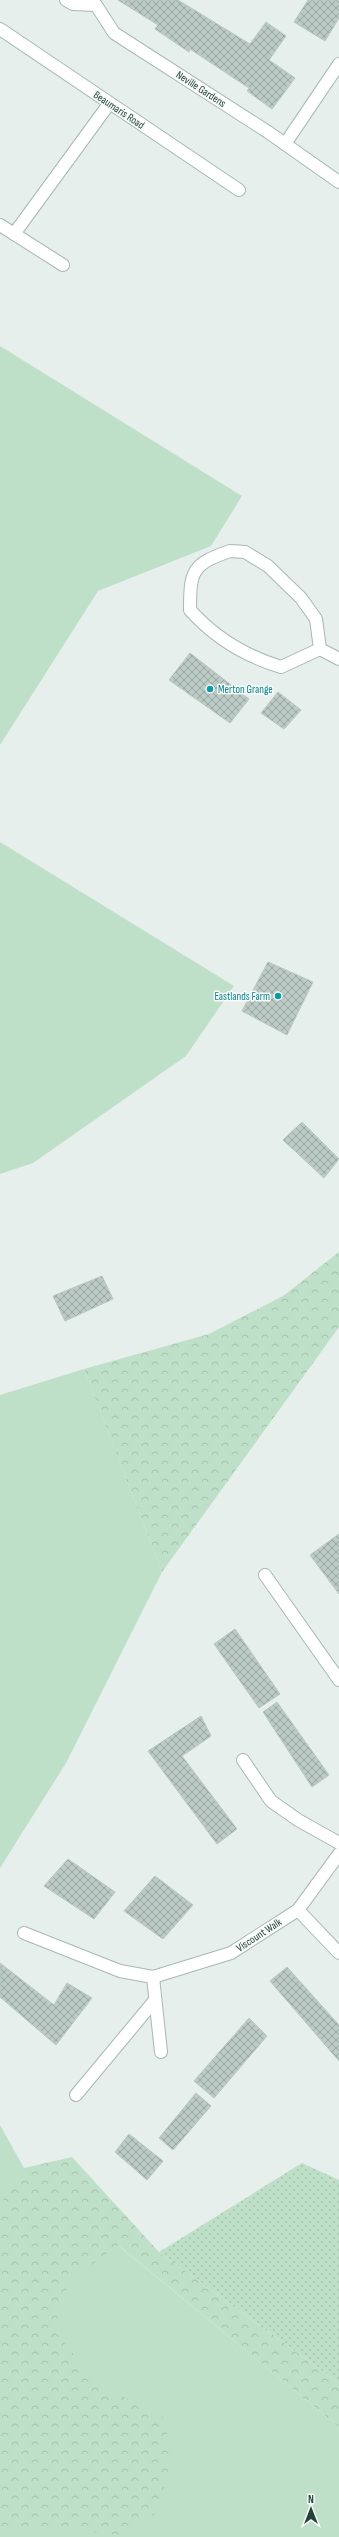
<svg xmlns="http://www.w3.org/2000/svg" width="339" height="2537" viewBox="0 0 339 2537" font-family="'Sofia Sans Condensed',sans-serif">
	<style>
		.green { fill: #bfe0c8 }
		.forest { fill: url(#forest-crowns) }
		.park { fill: url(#park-dots) }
		.building { fill: url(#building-cross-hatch); stroke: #b8c9c2 }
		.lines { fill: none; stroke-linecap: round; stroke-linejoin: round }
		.lane-casing { stroke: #a8b8b2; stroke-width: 14 }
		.street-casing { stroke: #a8b8b2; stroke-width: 14 }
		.lane { stroke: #fff; stroke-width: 12 }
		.street { stroke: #fff; stroke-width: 12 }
		.culture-dot { fill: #0f9aa8; stroke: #f7fbf9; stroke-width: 1.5 }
		.labels { text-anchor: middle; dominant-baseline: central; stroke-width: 3; stroke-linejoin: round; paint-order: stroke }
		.street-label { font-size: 11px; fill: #24423a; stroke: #f7fbf9 }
		.culture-label { font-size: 11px; fill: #0d838f; stroke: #f7fbf9; text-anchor: start }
	</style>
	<defs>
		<pattern id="forest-crowns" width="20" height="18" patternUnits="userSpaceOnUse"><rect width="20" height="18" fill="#bfe0c8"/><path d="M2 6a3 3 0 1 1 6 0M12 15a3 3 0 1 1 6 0" fill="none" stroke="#a4c1ad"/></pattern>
		<pattern id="park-dots" width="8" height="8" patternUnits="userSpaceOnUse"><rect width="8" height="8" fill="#bfe0c8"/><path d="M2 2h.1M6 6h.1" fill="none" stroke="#a4c1ad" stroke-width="1.8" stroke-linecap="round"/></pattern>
		<pattern id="building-cross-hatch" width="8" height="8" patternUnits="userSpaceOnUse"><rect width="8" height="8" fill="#bbcac4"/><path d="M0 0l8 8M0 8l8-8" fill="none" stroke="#98a6a0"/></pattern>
	</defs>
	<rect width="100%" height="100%" fill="#e6efeb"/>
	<g class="green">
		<path d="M0,346L242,496L211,546L98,591L0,745Z"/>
		<path d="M0,842L234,986L186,1056L33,1163L0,1174Z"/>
		<path d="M84,1369L162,1572L66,1763L0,1868V1395Z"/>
		<path d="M0,2125L24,2168L339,2427V2537H0Z"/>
	</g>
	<g class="forest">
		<path d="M339,1252V1327L162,1572L84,1369L209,1334L283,1296Z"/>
		<path d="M72,2157L159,2252L339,2383V2427L118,2245L69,2282L54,2330L97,2383L164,2418L171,2458L158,2512L121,2536L55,2526L8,2527L5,2537H0V2205L24,2168Z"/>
	</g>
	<path class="park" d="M302,2163L339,2180V2383L159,2252Z"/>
	<g class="building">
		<path d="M118,0H178L250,44L266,22L286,36L269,60L295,78L272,109L247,91L249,88L190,49L189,52L155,29L158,25Z"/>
		<path d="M308,0H339V18L325,41L294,22Z"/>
		<path d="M190,653L249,699L230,723L169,680Z"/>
		<path d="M278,692L301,710L284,729L261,713Z"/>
		<path d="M268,962L313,982L287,1035L242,1011Z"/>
		<path d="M302,1122L339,1159L324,1178L283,1140Z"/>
		<path d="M102,1276L113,1299L65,1321L53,1296Z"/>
		<path d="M339,1534V1594L310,1555Z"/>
		<path d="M235,1629L280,1694L259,1708L214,1644Z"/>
		<path d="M277,1702L329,1775L312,1787L263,1712Z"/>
		<path d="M201,1716L211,1736L182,1756L237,1829L217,1844L148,1751Z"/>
		<path d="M68,1859L115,1892L94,1919L44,1886Z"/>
		<path d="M155,1876L193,1905L163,1939L124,1911Z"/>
		<path d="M0,1963L54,2005L67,1983L92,1998L56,2045L0,1997Z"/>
		<path d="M287,1967L339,2025V2061L270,1981Z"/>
		<path d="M249,2018L267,2036L214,2098L194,2081Z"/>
		<path d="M196,2093L211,2106L173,2150L159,2138Z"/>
		<path d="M129,2134L163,2161L147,2180L115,2152Z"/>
	</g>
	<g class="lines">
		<g class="lane-casing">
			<g id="lane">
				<path d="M230,551L245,552L268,566L301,598L316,619L320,649L281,667C245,656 215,638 190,610C190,571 192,564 230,551Z"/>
				<path d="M320,649L339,659"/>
				<path d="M265,1575L339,1680"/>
			</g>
		</g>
		<g class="street-casing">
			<g id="street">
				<path d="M66,0L73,4L96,5L114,33L268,132L339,182"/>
				<path d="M0,29L239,190"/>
				<path d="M285,144L339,64"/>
				<path d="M0,225L63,265"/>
				<path d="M14,234L109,104"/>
				<path d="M243,1760L271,1801L298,1820L339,1843"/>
				<path d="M298,1910L339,1953"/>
				<path d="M24,1933L120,1971L153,1977L231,1953L298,1910L339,1854"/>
				<path d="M153,1977L161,2052"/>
				<path d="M76,2095L155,2000"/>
			</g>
		</g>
		<use href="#lane" class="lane"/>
		<use href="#street" class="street"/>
	</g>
	<g class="culture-dot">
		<circle cx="210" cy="689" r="4"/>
		<circle cx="278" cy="996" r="4"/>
	</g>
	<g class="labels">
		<g class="street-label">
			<text transform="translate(201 89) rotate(33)">Neville Gardens</text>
			<text transform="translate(119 110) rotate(34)">Beaumaris Road</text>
			<text transform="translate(259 1935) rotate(-33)">Viscount Walk</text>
		</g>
		<g class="culture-label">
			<text x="218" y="689">Merton Grange</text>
			<text x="270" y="996" text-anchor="end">Eastlands Farm</text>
		</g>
	</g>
	<g transform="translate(311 2509)" stroke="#f7fbf9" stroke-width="3" paint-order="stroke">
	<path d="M0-3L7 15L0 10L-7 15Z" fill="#24423a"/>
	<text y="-6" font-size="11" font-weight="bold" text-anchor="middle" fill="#24423a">N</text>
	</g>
</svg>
